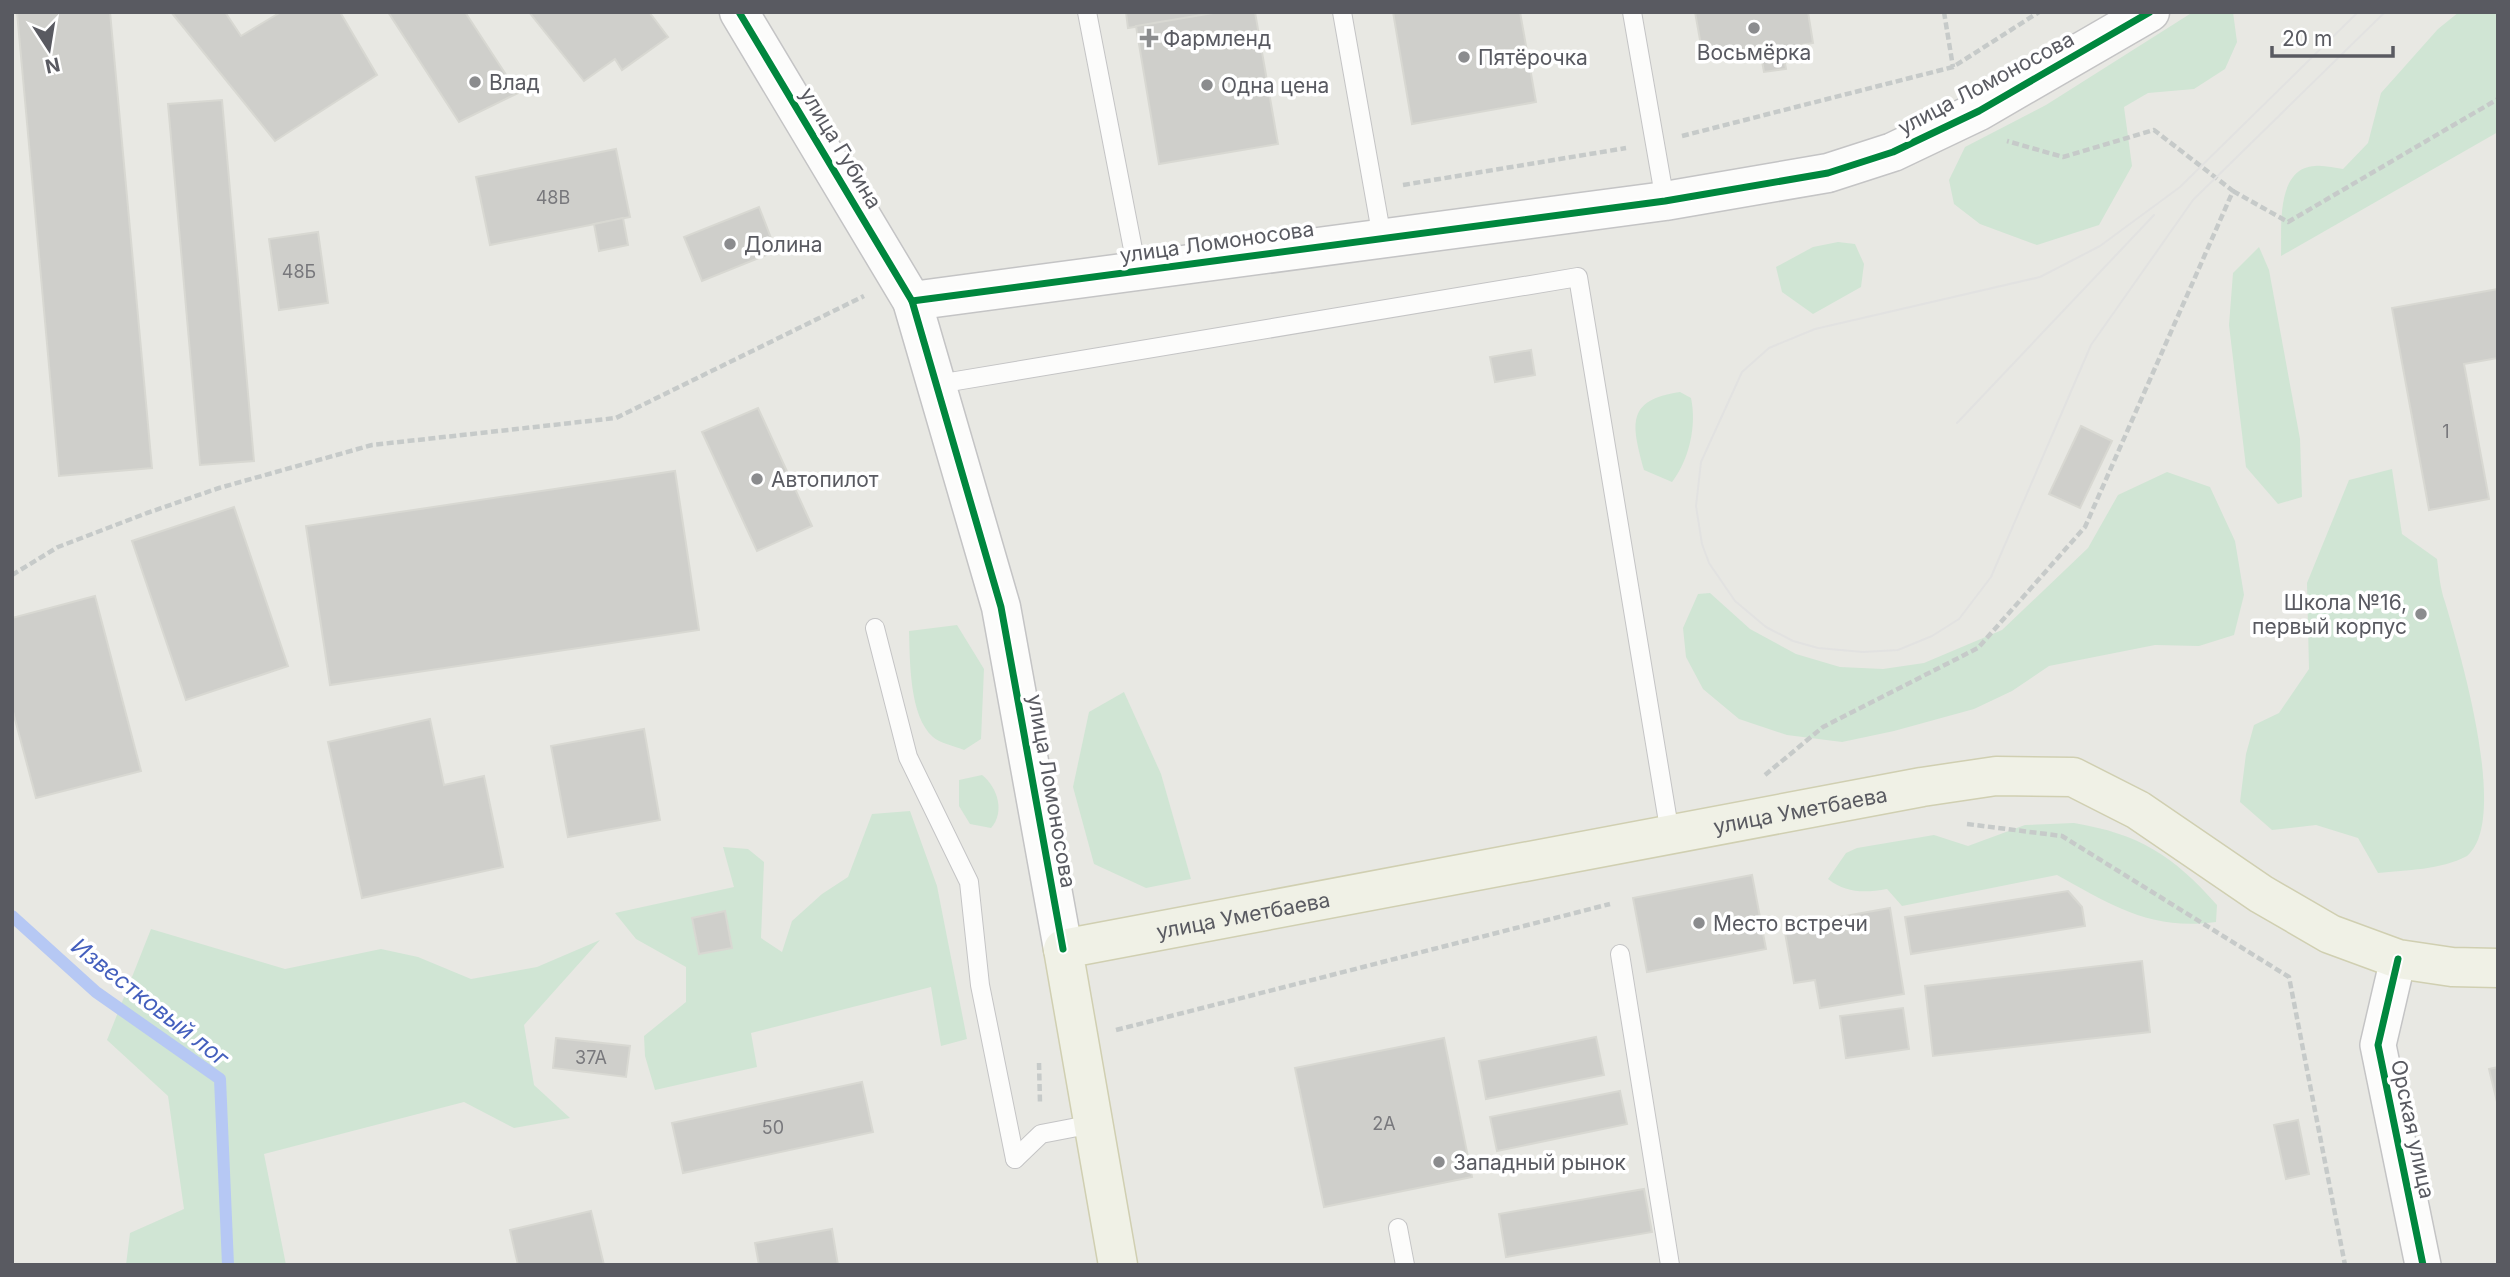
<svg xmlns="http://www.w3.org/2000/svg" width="2510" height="1277" viewBox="0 0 2510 1277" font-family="Inter,sans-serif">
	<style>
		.green { fill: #d0e5d4 }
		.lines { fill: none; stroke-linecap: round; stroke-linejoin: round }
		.stream { stroke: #b6c8f4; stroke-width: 12 }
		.building { fill: #cfcfcb; stroke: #d8d8d2; stroke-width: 2 }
		.service-casing { stroke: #c4c4c5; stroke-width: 20 }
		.minor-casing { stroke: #c4c4c5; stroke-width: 38 }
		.tertiary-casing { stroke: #c4c4c5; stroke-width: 41 }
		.primary-casing { stroke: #d0cfb1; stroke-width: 41 }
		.path { stroke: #c6cac9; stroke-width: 4.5; stroke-dasharray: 7 3.5; stroke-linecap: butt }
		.service { stroke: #fcfcfb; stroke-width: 18 }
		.minor { stroke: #fcfcfb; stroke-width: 35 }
		.tertiary { stroke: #fcfcfb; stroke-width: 38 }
		.primary { stroke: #f0f1e6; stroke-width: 38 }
		.tram { stroke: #e2e2e1; stroke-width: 2 }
		.cycleway-casing { stroke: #fff; stroke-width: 11 }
		.cycleway { stroke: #00873e; stroke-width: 7 }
		.poi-dot { fill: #8b8c8e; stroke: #fff; stroke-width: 2.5 }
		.labels { text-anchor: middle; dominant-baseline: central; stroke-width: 7; stroke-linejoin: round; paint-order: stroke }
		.number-label { font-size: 18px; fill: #78787c }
		.poi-label { font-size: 21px; fill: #595a61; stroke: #fff; text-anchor: start }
		.street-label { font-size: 21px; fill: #595a61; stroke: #fff }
		.water-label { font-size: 23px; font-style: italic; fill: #445fbd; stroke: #fff }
	</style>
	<rect width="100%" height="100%" fill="#e8e8e3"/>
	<g class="green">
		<path d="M2193,12H2233L2237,42L2225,69L2194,89L2148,93L2124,107L2132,166L2099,225L2037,245L1980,224L1954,204L1949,180L1965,147L2046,105Z"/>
		<path d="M2459,12H2498V132L2281,256C2282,229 2275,168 2315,166C2324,165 2334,168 2343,169L2368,143L2381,93L2438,29Z"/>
		<path d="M1838,242L1855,244L1864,264L1861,287L1813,314L1782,292L1776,267L1813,247Z"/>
		<path d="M2259,247L2269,270L2300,439L2302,497L2278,504L2246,467L2229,325L2233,273Z"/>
		<path d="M1680,392L1691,398C1697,426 1689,460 1672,482L1644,470C1632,425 1625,400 1680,392Z"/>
		<path d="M2392,469L2402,534L2437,559C2439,573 2440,588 2445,602C2460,652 2510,821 2467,856C2440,870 2407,870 2378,873L2358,838L2316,825L2272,830L2240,802L2246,754L2254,725L2279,713L2309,669L2307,583L2349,480Z"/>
		<path d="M2167,472L2210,487L2235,541L2244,595L2234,635L2199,646L2155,645L2049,666L2012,691L1974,709L1894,731L1842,742L1787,735L1739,719L1703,689L1686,657L1683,628L1698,594L1710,593L1750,629L1796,654L1840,667L1883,669L1924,663L2002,630L2088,548L2118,495Z"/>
		<path d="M957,625L984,669L981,739L964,750C955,746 939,743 933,737C909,716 910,660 909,631Z"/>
		<path d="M1124,692L1161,774L1191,879L1146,888L1094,864L1073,787L1089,712Z"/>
		<path d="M982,775C998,788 1005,812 991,828L970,824L959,806V780Z"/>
		<path d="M910,811L937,886L967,1039L941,1046L931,987L751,1033L757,1067L655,1090L645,1056L644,1036L686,1002V967L636,939L615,913L734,887L723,847L748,849L764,862L761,938L782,952L792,921L822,894L848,877L872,814Z"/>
		<path d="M2074,823C2139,834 2173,855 2217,905L2216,922C2151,931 2111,905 2057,875L1902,906L1887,889C1864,893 1846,893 1828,879L1846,853L1857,848L1934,835L1968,846L2025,825Z"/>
		<path d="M151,929L285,969L381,949L418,957L471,979L537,967L600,940L524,1025L534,1085L570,1118L514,1128L464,1102L264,1154L286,1265H126L130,1233L184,1209L168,1096L107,1040Z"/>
	</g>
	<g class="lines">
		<path class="stream" d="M12,916L96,992L220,1079L228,1265"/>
	</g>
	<g class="building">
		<path d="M17,12H110L152,468L59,476Z"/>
		<path d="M171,12H225L241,36L281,12H340L377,75L275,141Z"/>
		<path d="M388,12H465L518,93L459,122Z"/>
		<path d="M529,12H649L668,37L622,70L615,59L584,81Z"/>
		<path d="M1126,12H1206L1207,15L1128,28Z"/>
		<path d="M1219,12H1255L1278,144L1159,164L1136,26Z"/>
		<path d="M1393,12H1520L1536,102L1412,124Z"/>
		<path d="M1695,12H1808L1813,43L1704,62Z"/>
		<path d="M1784,58L1786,69L1764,72L1762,61Z"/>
		<path d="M222,100L254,461L200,465L168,104Z"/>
		<path d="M616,149L630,217L490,245L476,177Z"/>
		<path d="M759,207L776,251L702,281L684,237Z"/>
		<path d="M623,218L628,245L599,251L594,224Z"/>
		<path d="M318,232L328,303L279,310L269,239Z"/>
		<path d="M2498,289V358L2464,364L2489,499L2429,510L2392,308Z"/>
		<path d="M1531,350L1535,375L1495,382L1490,357Z"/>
		<path d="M758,408L812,526L757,551L702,432Z"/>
		<path d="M2081,426L2112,441L2080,508L2049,494Z"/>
		<path d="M675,471L699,630L330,685L306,526Z"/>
		<path d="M234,507L288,666L186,700L132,541Z"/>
		<path d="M95,596L141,771L36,798L12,708V618Z"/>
		<path d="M430,719L444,785L484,776L503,867L362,898L328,742Z"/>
		<path d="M644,729L660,820L568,837L551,746Z"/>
		<path d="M1752,875L1766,949L1647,972L1633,898Z"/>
		<path d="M2068,891L2082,907L2085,926L1911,954L1905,917Z"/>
		<path d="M1890,908L1904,994L1820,1008L1815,980L1794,983L1784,927Z"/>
		<path d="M725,911L732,948L699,954L692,918Z"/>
		<path d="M2142,961L2150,1032L1933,1056L1925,986Z"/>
		<path d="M1903,1008L1909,1049L1846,1058L1840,1016Z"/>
		<path d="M1596,1037L1604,1075L1486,1099L1479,1061Z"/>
		<path d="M556,1038L630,1046L626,1077L553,1068Z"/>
		<path d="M1444,1038L1472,1177L1324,1207L1295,1068Z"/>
		<path d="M2498,1067V1106L2489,1069Z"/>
		<path d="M862,1082L873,1132L683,1173L672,1123Z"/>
		<path d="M1620,1091L1627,1124L1497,1151L1490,1117Z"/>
		<path d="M2298,1120L2309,1174L2286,1179L2274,1125Z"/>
		<path d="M1644,1189L1652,1232L1506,1257L1499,1214Z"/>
		<path d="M591,1211L604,1265H518L510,1230Z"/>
		<path d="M832,1229L838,1265H759L755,1243Z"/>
	</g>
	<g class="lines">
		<g class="service-casing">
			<g id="service">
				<path d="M1087,12L1137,270"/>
				<path d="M1342,12L1382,238"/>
				<path d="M1632,12L1665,201"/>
				<path d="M938,384L1578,277L1670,834"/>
				<path d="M875,628L908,757L969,882L980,985L1015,1159"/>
				<path d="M1620,954L1670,1265"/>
				<path d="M1015,1159L1041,1134L1093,1124"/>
				<path d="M1398,1228L1405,1265"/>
			</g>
		</g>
		<g class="minor-casing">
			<path id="minor" d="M2398,959L2378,1045L2423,1265"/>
		</g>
		<g class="tertiary-casing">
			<g id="tertiary">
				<path d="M739,12L912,301L1001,607L1063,949"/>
				<path d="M912,301L1665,201L1828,173L1893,152L1979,111L2150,12"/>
			</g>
		</g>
		<g class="primary-casing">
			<g id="primary">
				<path id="s1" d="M1118,1265L1063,949L1922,787L1996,776L2073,777L2138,810L2261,894L2330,934L2398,959L2452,967L2498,968"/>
			</g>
		</g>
		<g class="path">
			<path d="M1944,12L1953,67"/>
			<path d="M1682,136L1953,67L2039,12"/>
			<path d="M1403,185L1626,148"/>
			<path d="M2233,191L2288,222L2498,99"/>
			<path d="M12,575L58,547L147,513L219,488L372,445L616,418L864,296"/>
			<path d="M1765,775L1823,727L1978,648L2085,527L2233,191L2154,130L2063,157L2007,141"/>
			<path d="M1967,824L2062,836L2289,977L2345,1265"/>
			<path d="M1116,1030L1610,904"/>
			<path d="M1039,1063L1040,1103"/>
		</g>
		<use href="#service" class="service"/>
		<use href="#minor" class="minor"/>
		<use href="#tertiary" class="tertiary"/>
		<use href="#primary" class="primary"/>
		<g class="tram">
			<path d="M2358,12L2180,187L2100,246L2040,277L1815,329L1769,348L1742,372L1701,462L1696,506L1702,544L1709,563L1735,601L1766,627L1793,641L1818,648L1863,652L1898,650L1932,636L1959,619L1991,577L2091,345L2193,200L2385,12"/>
			<path d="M1957,423L2154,215"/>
		</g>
		<g class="cycleway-casing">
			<g id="cycleway">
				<path d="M739,12L912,301L1001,607L1063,949"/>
				<path d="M912,301L1665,201L1828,173L1893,152L1979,111L2150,12"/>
				<path d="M2398,959L2378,1045L2423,1265"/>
			</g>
		</g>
		<use href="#cycleway" class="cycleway"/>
	</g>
	<g class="poi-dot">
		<circle cx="1754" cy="28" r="7"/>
		<path d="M1145.5 27.5h7v7h7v7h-7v7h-7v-7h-7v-7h7z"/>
		<circle cx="1464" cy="57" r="7"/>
		<circle cx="475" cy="82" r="7"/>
		<circle cx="1207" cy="85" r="7"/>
		<circle cx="730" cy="244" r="7"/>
		<circle cx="757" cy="479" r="7"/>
		<circle cx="2421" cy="614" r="7"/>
		<circle cx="1699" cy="923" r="7"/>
		<circle cx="1439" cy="1162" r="7"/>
	</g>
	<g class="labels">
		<g class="number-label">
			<text x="553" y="197">48В</text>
			<text x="299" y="271">48Б</text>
			<text x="2446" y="431">1</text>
			<text x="591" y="1057">37А</text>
			<text x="1384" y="1123">2А</text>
			<text x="773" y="1127">50</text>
		</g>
		<g class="poi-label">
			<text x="1163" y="38">Фармленд</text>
			<text x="1754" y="52" text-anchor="middle">Восьмёрка</text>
			<text x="1478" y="57">Пятёрочка</text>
			<text x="489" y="82">Влад</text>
			<text x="1221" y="85">Одна цена</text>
			<text x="744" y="244">Долина</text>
			<text x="771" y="479">Автопилот</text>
			<text x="2407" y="602" text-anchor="end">Школа №16,<tspan x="2407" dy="24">первый корпус</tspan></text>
			<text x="1713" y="923">Место встречи</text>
			<text x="1453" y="1162">Западный рынок</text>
		</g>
		<g class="street-label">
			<text transform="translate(1986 83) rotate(-28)">улица Ломоносова</text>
			<text transform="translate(841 148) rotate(59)">улица Губина</text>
			<text transform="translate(1217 242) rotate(-8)">улица Ломоносова</text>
			<text transform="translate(1052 791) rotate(80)">улица Ломоносова</text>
			<text stroke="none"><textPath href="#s1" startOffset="1071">улица Уметбаева</textPath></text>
			<text stroke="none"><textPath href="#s1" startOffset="504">улица Уметбаева</textPath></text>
			<text transform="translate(2413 1129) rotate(78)">Орская улица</text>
		</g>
		<g class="water-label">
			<text transform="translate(150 1002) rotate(38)">Известковый лог</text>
		</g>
	</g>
	<rect width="2510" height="1277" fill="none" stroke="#595a61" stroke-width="28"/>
	<g transform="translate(49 49) rotate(168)" stroke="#ffffff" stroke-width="5" paint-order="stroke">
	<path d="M0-5L12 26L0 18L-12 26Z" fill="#595a61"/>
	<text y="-10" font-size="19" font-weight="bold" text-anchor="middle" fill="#595a61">N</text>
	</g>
	<path d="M2272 46v10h121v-10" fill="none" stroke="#595a61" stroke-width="3.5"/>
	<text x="2282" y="46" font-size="21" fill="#595a61" stroke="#ffffff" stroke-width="5" paint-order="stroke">20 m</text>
</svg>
